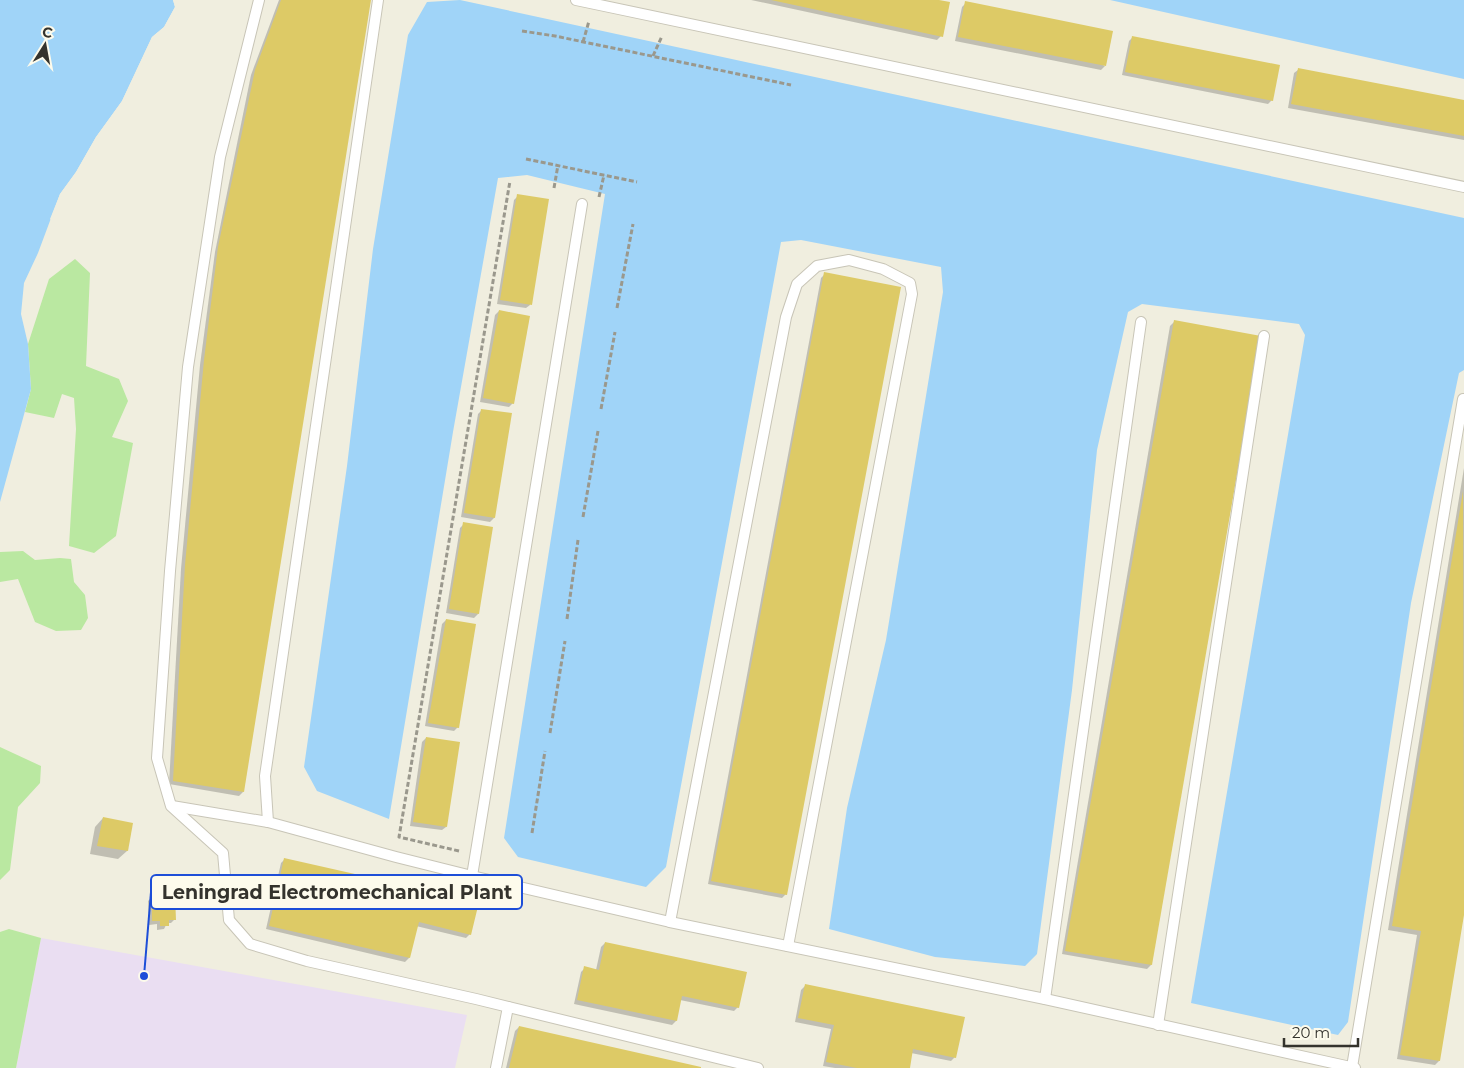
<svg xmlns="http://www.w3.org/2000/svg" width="1464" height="1068" viewBox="0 0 1464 1068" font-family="Montserrat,sans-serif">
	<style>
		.industrial { fill: #eadef2 }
		.green { fill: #bae8a1 }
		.water { fill: #a0d4f8 }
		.pier { fill: #f0eedf }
		.shadow { fill: #0003 }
		.building { fill: #ddca66 }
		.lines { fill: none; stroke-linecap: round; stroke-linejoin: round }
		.lane-casing { stroke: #c8c5b7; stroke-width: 12 }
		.path { stroke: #9a988d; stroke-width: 3; stroke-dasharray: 5 2.5; stroke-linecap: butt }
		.lane { stroke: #fff; stroke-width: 10 }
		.leader { fill: none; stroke: #1d4ed8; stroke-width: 2 }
		.callout-dot { fill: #1d4ed8; stroke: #fdfbec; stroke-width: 2 }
		.callout { fill: #fdfbec; stroke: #1d4ed8; stroke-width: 2 }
		.callout-label { font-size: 19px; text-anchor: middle; font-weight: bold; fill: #34332d }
	</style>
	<rect width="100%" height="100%" fill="#f0eedf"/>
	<path class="industrial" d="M41,938L467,1015L455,1068H16Z"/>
	<g class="green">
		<path d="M75,259L90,273L86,366L119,379L128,401L112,437L133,443L116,536L94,553L69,546L76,429L74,398L62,394L54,418L25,412L31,389L28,344L49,279Z"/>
		<path d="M23,551L35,560L60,558L71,559L74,582L85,595L88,618L81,630L56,631L35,622L18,579L0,582V552Z"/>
		<path d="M0,747L41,766L40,783L18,807L10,870L0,880Z"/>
		<path d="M9,929L41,938L16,1068H0V932Z"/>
	</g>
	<g class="water">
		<path d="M0,0H173L175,7L164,27L152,37L122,101L96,137L76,172L60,194L38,253L24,283L21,314L28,344L31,389L0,502Z"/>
		<path d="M460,0L1464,218V370L1459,373L1411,603L1348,1022L1338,1035L1191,1003L1305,335L1299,324L1142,304L1128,312L1097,450L1072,690L1037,954L1025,966L935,957L829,929L847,808L886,640L943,292L941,267L801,240L781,242L666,867L646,887L518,857L504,838L605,194L527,175L498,178L453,432L389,819L317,791L304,767L347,466L373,249L408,35L427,2Z"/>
		<path d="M1110,0H1464V79Z"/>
	</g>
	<path class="pier" d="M173,0H176L177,7L166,28L154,39L124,102L98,138L78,174L62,195L52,221L50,219L60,194L76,172L96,137L122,101L152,37L164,27L175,7Z"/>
	<g class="shadow">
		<path d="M279,0H369L243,792L239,796L169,784L181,569L200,365L215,252L251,75Z"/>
		<path d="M751,0H933L941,36L937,40Z"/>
		<path d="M966,3L1105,66L1101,70L955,41L962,7Z"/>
		<path d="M1133,37L1272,100L1268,104L1122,75L1129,41Z"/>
		<path d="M1298,70L1464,101V140L1288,108L1294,73Z"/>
		<path d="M518,196L530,305L526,308L497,304L514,200Z"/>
		<path d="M825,274L786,894L782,898L708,884L821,278Z"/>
		<path d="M499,311L513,403L509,407L480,402L495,315Z"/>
		<path d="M1174,322L1260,337L1151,965L1147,969L1062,954L1170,326Z"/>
		<path d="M482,410L494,518L490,522L461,517L478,414Z"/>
		<path d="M1464,468V908L1439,1061L1435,1065L1397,1059L1417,935L1388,930Z"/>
		<path d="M464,524L478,614L474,618L446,613L460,528Z"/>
		<path d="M446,620L458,727L454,731L425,726L442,624Z"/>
		<path d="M426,738L446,827L442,830L410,826L422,742Z"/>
		<path d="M103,818L132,824L127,851L118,859L90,854L95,827Z"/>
		<path d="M285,859L470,934L466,938L416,926L409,958L405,962L266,929L281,863Z"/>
		<path d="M161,893L175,919L171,923H167L164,929L157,930V924L149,925L148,901L152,897H157Z"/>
		<path d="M605,943L738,1007L734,1011L680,1000L676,1021L672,1025L574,1004L581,972L585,968L596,970L601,947Z"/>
		<path d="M805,986L955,1057L951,1061L911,1053L908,1068H835L823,1066L831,1029L795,1022L801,990Z"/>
		<path d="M519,1027L698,1068H506L515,1031Z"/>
	</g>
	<g class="building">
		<path d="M281,0H371L244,792L173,781L185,565L204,360L218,247L255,70Z"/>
		<path d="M771,0H939L950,2L943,37Z"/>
		<path d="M965,1L1113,31L1106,66L958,37Z"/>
		<path d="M1132,36L1280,65L1273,101L1125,72Z"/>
		<path d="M1298,68L1464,100V136L1291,104Z"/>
		<path d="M517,194L549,199L532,305L500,300Z"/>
		<path d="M824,272L901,287L787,895L711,881Z"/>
		<path d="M499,310L530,316L514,404L483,398Z"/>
		<path d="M1174,320L1261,336L1152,965L1065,951Z"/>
		<path d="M481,409L512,413L495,518L464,513Z"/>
		<path d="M1463,491L1464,915L1440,1061L1400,1055L1421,931L1392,926Z"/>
		<path d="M463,522L493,527L479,614L449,609Z"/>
		<path d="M446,619L476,624L459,728L428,723Z"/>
		<path d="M426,737L460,742L447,827L413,822Z"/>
		<path d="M103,817L133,823L128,851L97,846Z"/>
		<path d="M284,858L479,902L471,935L419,922L410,958L269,926Z"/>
		<path d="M161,892H166V896L175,895L176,920H169V926H160V921H152V896H161Z"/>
		<path d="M605,942L747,972L739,1008L682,996L677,1021L577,1000L584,966L599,970Z"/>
		<path d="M805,984L965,1017L956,1058L913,1049L910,1068H857L826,1062L834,1025L798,1018Z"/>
		<path d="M519,1026L701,1067V1068H509Z"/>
	</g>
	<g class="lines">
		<g class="lane-casing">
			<g id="lane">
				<path d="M259,0L220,157L188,367L170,571L157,758L171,806L223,853L229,920L250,944L307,961L476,999L758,1068"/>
				<path d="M576,0L1464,187"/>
				<path d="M172,806L268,822L396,857L472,876L670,922L1045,999L1355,1068"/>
				<path d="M268,822L265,776L378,0"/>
				<path d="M472,876L582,204"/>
				<path d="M670,922L786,317L797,284L817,266L849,260L883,269L910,283L912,294L788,946"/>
				<path d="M1045,999L1141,322"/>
				<path d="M1158,1025L1264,336"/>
				<path d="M1352,1067L1463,399"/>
				<path d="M496,1068L508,1007"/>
			</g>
		</g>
		<g class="path">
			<path d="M522,31L555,36L791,85"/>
			<path d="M583,42L589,21"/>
			<path d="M653,56L662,36"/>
			<path d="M526,159L637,182"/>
			<path d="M554,188L558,165"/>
			<path d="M599,197L604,175"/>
			<path d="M617,308L633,224"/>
			<path d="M601,409L615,332"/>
			<path d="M583,517L598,431"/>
			<path d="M567,619L578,540"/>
			<path d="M550,733L565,641"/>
			<path d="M532,833L545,751"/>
			<path d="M459,851L399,837L510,181"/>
		</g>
		<use href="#lane" class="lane"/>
	</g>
	<path class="leader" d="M144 976L151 892"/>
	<circle class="callout-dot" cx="144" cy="976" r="5"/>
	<rect class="callout" x="151" y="875" width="371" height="34" rx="5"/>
	<g class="callout-label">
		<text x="337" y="899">Leningrad Electromechanical Plant</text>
	</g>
	<g transform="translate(45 45) rotate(11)" stroke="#fdfbec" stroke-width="4" paint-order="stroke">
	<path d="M0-4L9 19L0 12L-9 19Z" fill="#34332d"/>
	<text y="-8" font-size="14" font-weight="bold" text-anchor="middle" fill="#34332d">С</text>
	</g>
	<path d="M1284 1038v8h74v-8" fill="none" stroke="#34332d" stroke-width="2.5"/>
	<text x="1292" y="1038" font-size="15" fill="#34332d" stroke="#fdfbec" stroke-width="4" paint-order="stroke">20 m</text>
</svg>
